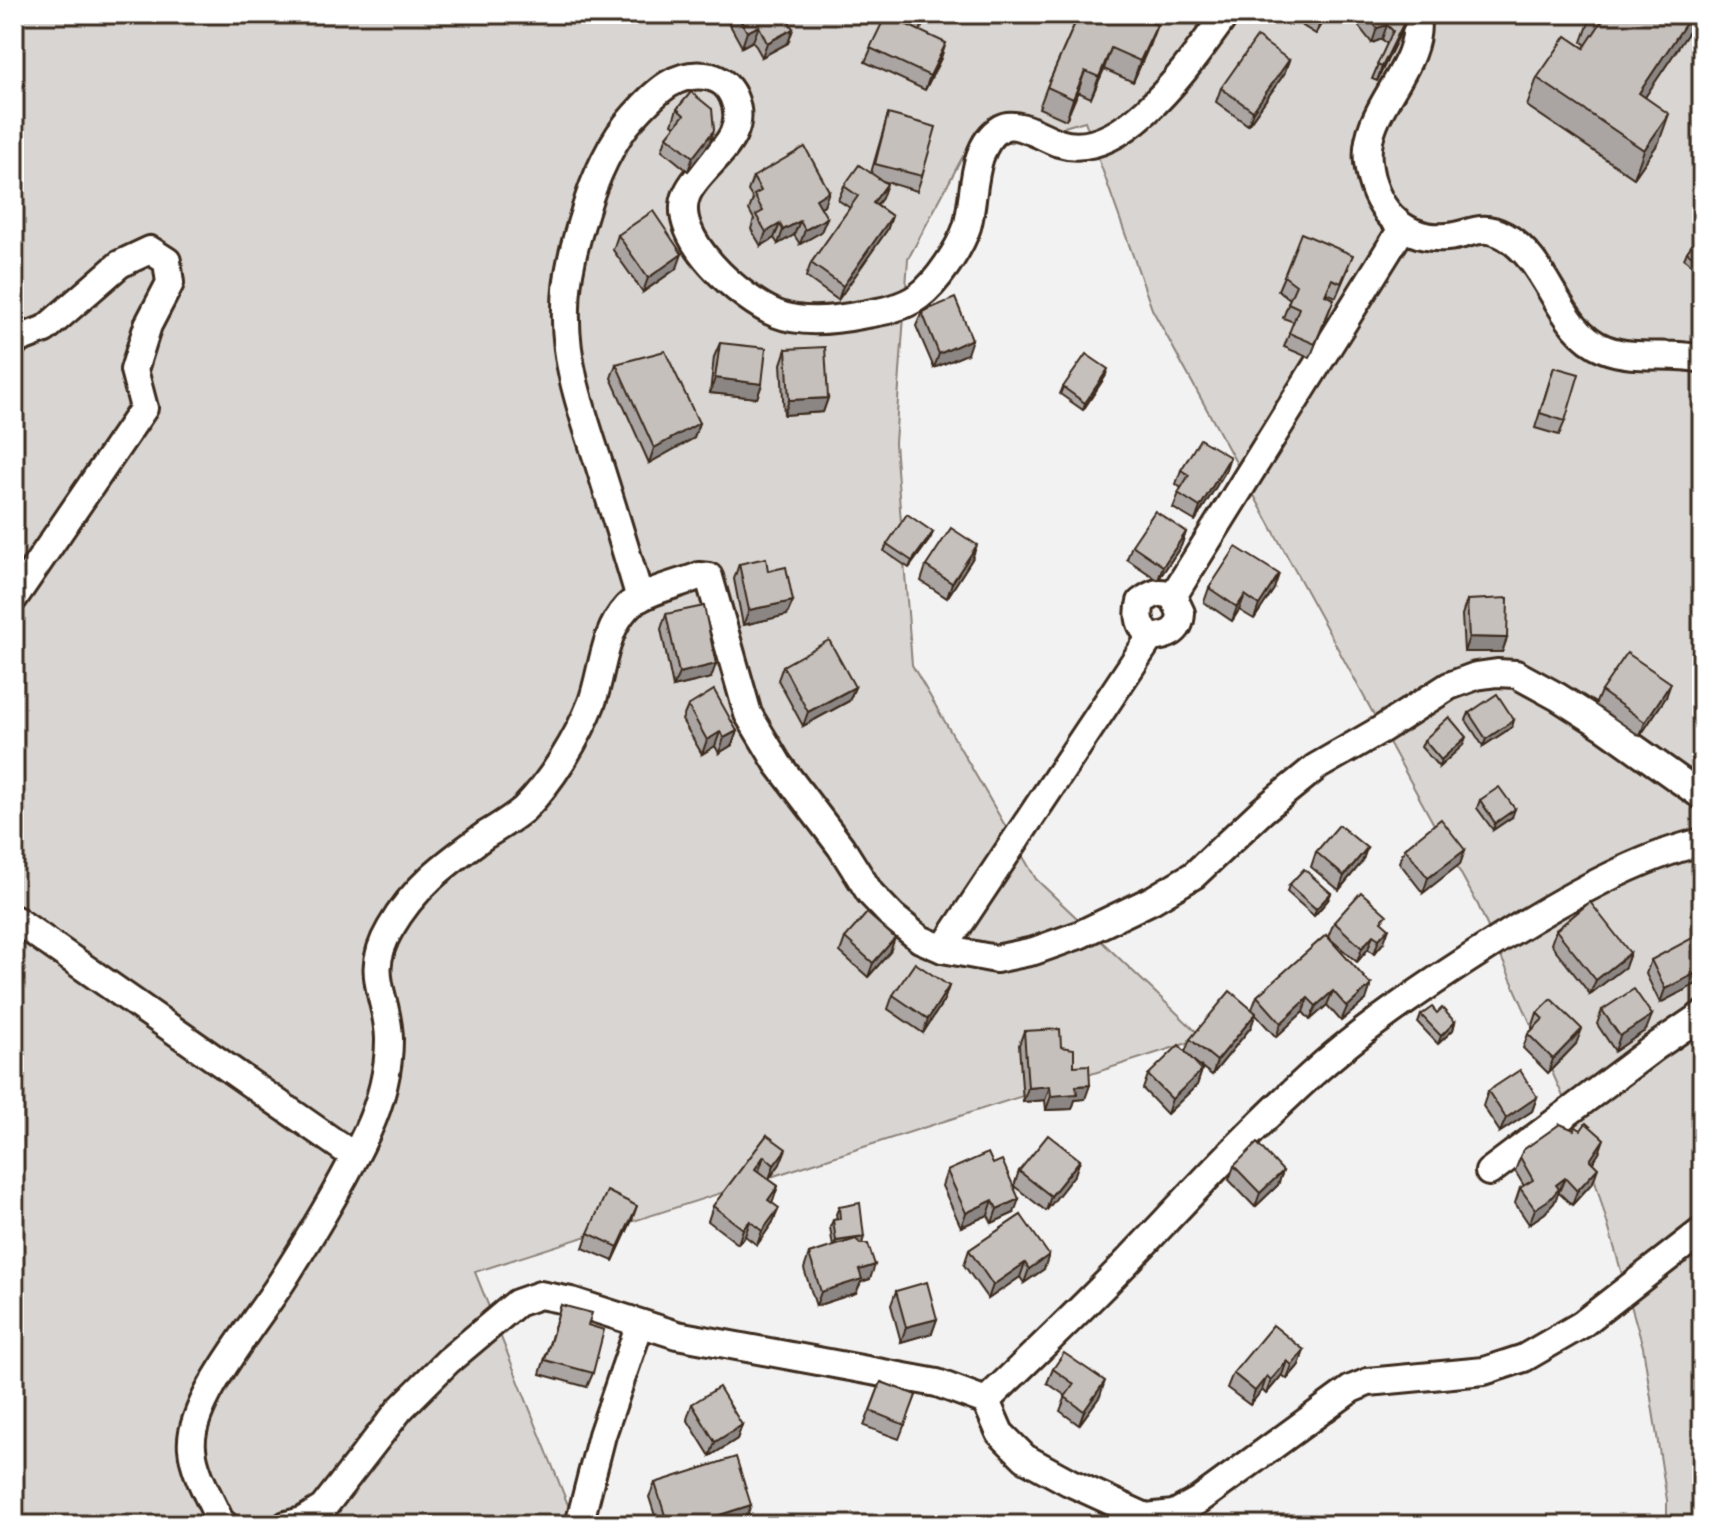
<svg xmlns="http://www.w3.org/2000/svg" width="1716" height="1539" viewBox="0 0 1716 1539" font-family="'Comic Neue',sans-serif">
	<style>
		.green { fill: #d8d5d2; stroke: #8a8078; stroke-width: 2 }
		.lines { fill: none; stroke-linecap: round; stroke-linejoin: round }
		.minor-casing { stroke: #3b2a1e; stroke-width: 32 }
		.minor { stroke: #fff; stroke-width: 26 }
		.wall { fill: #aaa5a3; stroke: #3b2a1e; stroke-width: 2 }
		.shaded-wall { fill: #8b8684; stroke: #3b2a1e; stroke-width: 2 }
		.building { fill: #c6c0bd; stroke: #3b2a1e; stroke-width: 2 }
	</style>
	<rect width="100%" height="100%" fill="#f3f2f2"/>
	<filter id="ink" filterUnits="userSpaceOnUse"><feTurbulence type="fractalNoise" baseFrequency=".0125" numOctaves="2"/><feDisplacementMap in="SourceGraphic" scale="16" xChannelSelector="R" yChannelSelector="G"/><feConvolveMatrix kernelMatrix="1 2 1 2 8 2 1 2 1" color-interpolation-filters="sRGB"/></filter>
	<g filter="url(#ink)">
		<path class="green" d="M14,14H1702V1525H1667V1500L1643,1347L1585,1146L1478,905L1152,309L1085,121L963,156L908,259L895,443L912,665L1036,879L1203,1038L475,1272L576,1525H14Z"/>
		<g class="lines">
			<g class="minor-casing">
				<g id="minor">
					<path d="M1416,14C1425,69 1362,107 1368,162C1373,205 1400,241 1447,237C1469,236 1480,222 1505,236C1550,262 1557,330 1605,349C1636,361 1670,351 1702,359"/>
					<path d="M14,341L45,329L120,264L150,250L167,261L170,283L148,325L134,370L144,408L14,598"/>
					<path d="M640,598C626,551 612,505 597,458C581,409 564,361 566,308C566,275 575,243 585,211C594,180 612,139 634,116C656,92 677,69 711,77C722,80 728,86 733,96C753,141 701,162 687,194C668,237 742,300 777,314C802,324 836,320 861,315C880,312 903,308 919,296C937,283 960,248 967,227C976,197 970,147 1001,128C1016,119 1044,138 1059,143C1125,164 1193,58 1226,14"/>
					<path d="M1150,638C1140,625 1137,618 1141,602C1153,593 1159,590 1173,596"/>
					<path d="M14,922L16,920L354,1156"/>
					<path d="M943,949L1150,638C1167,636 1180,633 1181,613L1173,596L1403,227"/>
					<path d="M1489,1172L1655,1047L1702,1015"/>
					<path d="M986,1401C1032,1356 1079,1312 1124,1265C1185,1201 1244,1136 1310,1076C1367,1024 1441,976 1506,935C1560,901 1640,856 1702,842"/>
					<path d="M225,1525L220,1521C210,1498 194,1473 192,1448C187,1402 262,1315 286,1275C315,1229 344,1181 367,1132C381,1102 389,1073 389,1039C388,995 363,975 390,929C414,887 445,864 484,836C497,828 512,819 524,809C551,782 578,738 592,702C603,671 603,633 627,607C641,592 679,584 699,576L709,577L748,714L778,764L841,847L870,893L893,917L920,939L943,949L996,959L1034,951L1079,935L1152,900L1194,875L1262,811L1316,767L1382,729L1449,686L1476,676L1497,673L1516,674L1558,697L1605,727L1702,796"/>
					<path d="M286,1525L302,1521L323,1508L400,1409L448,1361L517,1303L540,1295L571,1301L677,1335L937,1383L986,1401L1000,1433L1025,1458L1069,1482L1146,1517L1174,1514L1199,1500L1351,1389L1368,1382L1484,1371L1524,1358L1581,1325L1702,1231"/>
					<path d="M579,1525L602,1435L640,1324"/>
				</g>
			</g>
			<use href="#minor" class="minor"/>
		</g>
		<g class="wall">
			<path d="M726,14H785L793,29L788,43L762,57L753,41L742,47L725,16Z"/>
			<path d="M871,14H928L920,31L941,58L925,90L865,62L884,20Z"/>
			<path d="M1079,14L1149,46L1133,82L1104,69L1091,98L1078,92L1066,120L1039,108L1047,87Z"/>
			<path d="M1283,14H1328L1316,34Z"/>
			<path d="M1349,14H1408L1377,81L1372,79L1387,44L1382,39L1372,43Z"/>
			<path d="M1592,14H1702V34L1692,27L1645,97L1659,142L1634,178L1527,106L1537,78L1584,48L1586,45L1582,42Z"/>
			<path d="M1289,60L1284,74L1248,125L1216,102L1221,88Z"/>
			<path d="M677,109H712L709,144L688,171L662,150L667,136L675,126L672,124Z"/>
			<path d="M888,114L922,176L917,191L883,181L882,198L877,205L892,216L887,230L838,300L806,277L811,263L850,208L838,200L844,186L871,173Z"/>
			<path d="M753,177L829,191L824,205L821,207V232L800,244L794,235L778,244L774,238L761,246L751,229L754,219L749,210L753,199L748,191Z"/>
			<path d="M1702,231V272L1684,259L1687,252Z"/>
			<path d="M618,235L677,268L643,292L613,250Z"/>
			<path d="M1348,269L1336,297L1327,293L1326,295L1334,299L1310,358L1284,347L1294,322L1283,318L1290,299L1278,290L1284,276Z"/>
			<path d="M922,312L967,354L934,368L916,326Z"/>
			<path d="M720,343L762,384L757,398L710,393L714,357Z"/>
			<path d="M786,349L828,398L823,412L784,415L781,364Z"/>
			<path d="M616,364L694,438L649,463L611,378Z"/>
			<path d="M1554,367L1565,421L1559,435L1535,428Z"/>
			<path d="M1105,377L1083,410L1060,394L1063,387Z"/>
			<path d="M1181,470L1225,472L1195,521L1173,508L1181,488L1176,484Z"/>
			<path d="M933,532L930,539L909,568L884,551L887,544Z"/>
			<path d="M1186,532L1181,546L1158,580L1127,559L1132,545Z"/>
			<path d="M972,559L947,598L921,581L926,566Z"/>
			<path d="M739,564L768,571L787,615L743,625L734,579Z"/>
			<path d="M1209,588L1274,589L1254,619L1239,610L1232,621L1204,602Z"/>
			<path d="M1467,600L1507,638L1502,652H1464L1462,615Z"/>
			<path d="M666,614L711,678L673,687L661,629Z"/>
			<path d="M783,666L855,687L849,701L803,726L778,680Z"/>
			<path d="M1601,691L1666,697L1640,736L1595,705Z"/>
			<path d="M688,706L737,731L732,745L719,753L715,746L702,754L682,720Z"/>
			<path d="M1469,713L1512,727L1483,746L1466,720Z"/>
			<path d="M1424,740L1463,745L1439,767L1421,747Z"/>
			<path d="M1480,800L1512,817L1493,830L1477,808Z"/>
			<path d="M1367,848L1362,862L1339,890L1311,867L1316,852Z"/>
			<path d="M1405,848L1465,850L1460,864L1423,893L1399,862Z"/>
			<path d="M1289,885L1331,893L1328,900L1314,916L1287,892Z"/>
			<path d="M1334,922L1384,924V942L1374,954L1368,949L1357,962L1328,937Z"/>
			<path d="M1556,930L1630,953L1625,967L1590,994L1551,944Z"/>
			<path d="M1326,935L1366,1000L1341,1021L1327,1005L1310,1020L1303,1012L1276,1037L1255,1014L1251,1027L1212,1075L1190,1058L1202,1070L1197,1085L1167,1114L1143,1089L1148,1075L1185,1052L1190,1039L1252,1009L1257,996Z"/>
			<path d="M845,938L890,952L868,977L840,952Z"/>
			<path d="M1702,947V981L1660,1003L1646,974L1651,960Z"/>
			<path d="M949,986L944,1000L923,1033L888,1009L893,995Z"/>
			<path d="M1602,1010L1646,1030L1615,1051L1597,1024Z"/>
			<path d="M1437,1013L1455,1022L1453,1030L1438,1044L1418,1023L1421,1015Z"/>
			<path d="M1537,1013L1576,1044L1548,1073L1523,1048L1528,1034L1533,1029L1532,1028Z"/>
			<path d="M1024,1031L1061,1047L1074,1066L1085,1099L1075,1100L1072,1109L1046,1110L1045,1100L1023,1102L1019,1045Z"/>
			<path d="M1488,1091L1537,1097L1532,1111L1500,1132L1483,1106Z"/>
			<path d="M767,1135L780,1164L769,1179L759,1171L758,1172L778,1186L772,1203L773,1222L757,1245L745,1236L738,1244L708,1221L713,1206Z"/>
			<path d="M1523,1150L1599,1153L1593,1162V1182L1572,1205L1559,1193L1557,1195L1554,1203L1545,1213L1529,1224L1515,1203L1520,1188L1524,1186L1515,1171Z"/>
			<path d="M1080,1160L1075,1174L1046,1211L1014,1186L1019,1171Z"/>
			<path d="M1234,1166L1283,1171L1278,1185L1255,1207L1229,1180Z"/>
			<path d="M947,1171L1014,1213L992,1223L988,1215L961,1227L942,1186Z"/>
			<path d="M839,1207L862,1244L870,1279L861,1282L856,1293L816,1306L804,1269L809,1254L833,1247L830,1227L833,1220L837,1219L836,1214Z"/>
			<path d="M1021,1215L1044,1269L1024,1283L1020,1277L988,1299L964,1265L969,1250Z"/>
			<path d="M632,1220L613,1261L583,1248L588,1233Z"/>
			<path d="M896,1291L937,1319L932,1333L901,1342L891,1305Z"/>
			<path d="M561,1305L588,1325L593,1373L587,1387L540,1374Z"/>
			<path d="M1304,1350L1299,1365L1287,1379L1282,1375L1266,1394L1262,1390L1250,1405L1227,1388L1233,1373Z"/>
			<path d="M1053,1369L1100,1396L1079,1425L1060,1411L1066,1396L1047,1383Z"/>
			<path d="M881,1382L916,1395L899,1439L864,1426Z"/>
			<path d="M692,1404L742,1425L737,1439L710,1456L687,1419Z"/>
			<path d="M655,1483L746,1520L728,1525H658L649,1497Z"/>
		</g>
		<g class="shaded-wall">
			<path d="M1325,14H1328L1316,34L1321,20Z"/>
			<path d="M1408,14L1405,24L1377,81L1382,67Z"/>
			<path d="M1692,14H1697L1692,27L1629,121L1639,93Z"/>
			<path d="M1157,25L1149,46L1133,82L1140,61Z"/>
			<path d="M1387,25L1382,39L1372,43L1377,28Z"/>
			<path d="M759,26L753,41L742,47L747,32Z"/>
			<path d="M793,29L788,43L762,57L767,43Z"/>
			<path d="M946,43L941,58L925,90L930,76Z"/>
			<path d="M1111,48L1104,69L1091,98L1099,77Z"/>
			<path d="M1289,60L1284,74L1248,125L1253,111Z"/>
			<path d="M1085,71L1078,92L1066,120L1073,99Z"/>
			<path d="M1669,114L1659,142L1634,178L1644,150Z"/>
			<path d="M714,130L709,144L688,171L693,157Z"/>
			<path d="M887,184L882,198L868,217L873,203Z"/>
			<path d="M829,191L824,205L811,213L816,199Z"/>
			<path d="M892,216L887,230L838,300L843,286Z"/>
			<path d="M827,218L821,232L800,244L805,230Z"/>
			<path d="M800,221L794,235L778,244L783,230Z"/>
			<path d="M780,224L774,238L761,246L766,232Z"/>
			<path d="M682,254L677,268L643,292L648,278Z"/>
			<path d="M972,339L967,354L934,368L939,354Z"/>
			<path d="M1108,369L1105,377L1083,410L1085,403Z"/>
			<path d="M715,378L762,384L757,398L710,393Z"/>
			<path d="M828,398L823,412L784,415L789,400Z"/>
			<path d="M699,423L694,438L649,463L654,448Z"/>
			<path d="M1230,457L1225,472L1195,521L1200,507Z"/>
			<path d="M933,532L930,539L909,568L912,561Z"/>
			<path d="M1186,532L1181,546L1158,580L1163,566Z"/>
			<path d="M977,545L972,559L947,598L952,583Z"/>
			<path d="M1279,574L1274,589L1254,619L1259,605Z"/>
			<path d="M1245,595L1239,610L1232,621L1237,607Z"/>
			<path d="M793,601L787,615L743,625L749,610Z"/>
			<path d="M1469,637L1507,638L1502,652H1464Z"/>
			<path d="M716,664L711,678L673,687L679,673Z"/>
			<path d="M1671,683L1666,697L1640,736L1645,722Z"/>
			<path d="M855,687L849,701L803,726L808,712Z"/>
			<path d="M1514,720L1512,727L1483,746L1486,739Z"/>
			<path d="M737,731L732,745L719,753L724,738Z"/>
			<path d="M720,732L715,746L702,754L707,740Z"/>
			<path d="M1466,737L1463,745L1439,767L1441,760Z"/>
			<path d="M1515,809L1512,817L1493,830L1495,823Z"/>
			<path d="M1367,848L1362,862L1339,890L1344,876Z"/>
			<path d="M1465,850L1460,864L1423,893L1428,878Z"/>
			<path d="M1331,893L1328,900L1314,916L1316,909Z"/>
			<path d="M1389,928L1384,942L1374,954L1379,939Z"/>
			<path d="M1373,935L1368,949L1357,962L1362,948Z"/>
			<path d="M895,938L890,952L868,977L873,963Z"/>
			<path d="M1630,953L1625,967L1590,994L1596,980Z"/>
			<path d="M1702,970V981L1660,1003L1665,989Z"/>
			<path d="M1371,985L1366,1000L1341,1021L1347,1007Z"/>
			<path d="M949,986L944,1000L923,1033L928,1019Z"/>
			<path d="M1333,991L1327,1005L1310,1020L1316,1006Z"/>
			<path d="M1308,998L1303,1012L1276,1037L1281,1023Z"/>
			<path d="M1256,1013L1251,1027L1212,1075L1217,1061Z"/>
			<path d="M1652,1015L1646,1030L1615,1051L1620,1036Z"/>
			<path d="M1455,1022L1453,1030L1438,1044L1441,1036Z"/>
			<path d="M1582,1029L1576,1044L1548,1073L1553,1059Z"/>
			<path d="M1202,1070L1197,1085L1167,1114L1172,1099Z"/>
			<path d="M1090,1085L1085,1099L1075,1100L1072,1109L1046,1110L1051,1096L1076,1086Z"/>
			<path d="M1050,1086L1045,1100L1023,1102L1028,1088Z"/>
			<path d="M1537,1097L1532,1111L1500,1132L1506,1118Z"/>
			<path d="M1604,1139L1599,1153L1585,1174L1590,1160Z"/>
			<path d="M786,1149L780,1164L769,1179L774,1165Z"/>
			<path d="M764,1156L759,1171L749,1183L755,1169Z"/>
			<path d="M1080,1160L1075,1174L1046,1211L1051,1196Z"/>
			<path d="M1598,1168L1593,1182L1572,1205L1577,1191Z"/>
			<path d="M1283,1171L1278,1185L1255,1207L1260,1193Z"/>
			<path d="M1565,1178L1554,1203L1545,1213L1529,1224L1535,1209L1556,1185Z"/>
			<path d="M778,1186L773,1201L763,1214L768,1200Z"/>
			<path d="M1019,1199L1014,1213L992,1223L997,1209Z"/>
			<path d="M993,1200L988,1215L961,1227L966,1213Z"/>
			<path d="M637,1206L632,1220L613,1261L618,1247Z"/>
			<path d="M779,1208L773,1222L757,1245L762,1231Z"/>
			<path d="M750,1221L745,1236L738,1244L743,1229Z"/>
			<path d="M864,1237L862,1244L833,1248L836,1241Z"/>
			<path d="M1049,1255L1044,1269L1024,1283L1029,1269Z"/>
			<path d="M1025,1263L1020,1277L988,1299L993,1285Z"/>
			<path d="M875,1265L870,1279L861,1282L856,1293L816,1306L821,1292L859,1270Z"/>
			<path d="M937,1319L932,1333L901,1342L906,1327Z"/>
			<path d="M1304,1350L1299,1365L1287,1379L1292,1365Z"/>
			<path d="M1287,1361L1282,1375L1266,1394L1271,1380Z"/>
			<path d="M1267,1376L1262,1390L1250,1405L1255,1391Z"/>
			<path d="M1105,1381L1100,1396L1079,1425L1084,1411Z"/>
			<path d="M742,1425L737,1439L710,1456L715,1442Z"/>
			<path d="M751,1505L746,1520L728,1525H688Z"/>
		</g>
		<g class="building">
			<path d="M737,14H785L793,29L767,43L759,26L747,32Z"/>
			<path d="M907,14H927L923,22Z"/>
			<path d="M1079,14H1132L1157,25L1140,61L1111,48L1099,77L1085,71L1073,99L1047,87Z"/>
			<path d="M1312,14H1325L1321,20Z"/>
			<path d="M1366,14H1408L1382,67L1377,65L1393,31L1387,25L1377,28Z"/>
			<path d="M1592,14H1692L1639,93L1669,114L1644,150L1537,78L1566,36L1584,48L1602,21Z"/>
			<path d="M886,15L946,43L930,76L870,48Z"/>
			<path d="M1257,37L1289,60L1253,111L1221,88Z"/>
			<path d="M691,92L712,109L714,130L693,157L667,136L684,115L677,109Z"/>
			<path d="M888,114L936,127L922,176L875,164Z"/>
			<path d="M805,147L829,191L816,199L827,218L805,230L800,221L783,230L780,224L766,232L756,215L763,211L754,195L761,191L753,177Z"/>
			<path d="M859,165L887,184L873,203L892,216L843,286L811,263L858,196L844,186Z"/>
			<path d="M653,211L682,254L648,278L618,235Z"/>
			<path d="M1702,231V263L1687,252Z"/>
			<path d="M1301,233L1353,255L1341,283L1332,279L1325,295L1334,299L1315,344L1289,333L1299,308L1288,303L1296,285L1284,276Z"/>
			<path d="M955,298L972,339L939,354L922,312Z"/>
			<path d="M720,343L766,348L762,384L715,378Z"/>
			<path d="M825,347L828,398L789,400L786,349Z"/>
			<path d="M665,351L699,423L654,448L616,364Z"/>
			<path d="M1086,354L1108,369L1085,403L1063,387Z"/>
			<path d="M1554,367L1579,374L1565,421L1540,413Z"/>
			<path d="M1200,439L1230,457L1200,507L1178,493L1189,475L1181,470Z"/>
			<path d="M1155,511L1186,532L1163,566L1132,545Z"/>
			<path d="M907,514L933,532L912,561L887,544Z"/>
			<path d="M951,528L977,545L952,583L926,566Z"/>
			<path d="M1236,547L1279,574L1259,605L1245,595L1237,607L1209,588Z"/>
			<path d="M766,558L768,571L786,567L793,601L749,610L739,564Z"/>
			<path d="M1508,598L1507,638L1469,637L1467,600Z"/>
			<path d="M704,606L716,664L679,673L666,614Z"/>
			<path d="M829,640L855,687L808,712L783,666Z"/>
			<path d="M1627,653L1671,683L1645,722L1601,691Z"/>
			<path d="M714,690L737,731L724,738L720,732L707,740L688,706Z"/>
			<path d="M1497,694L1514,720L1486,739L1469,713Z"/>
			<path d="M1449,717L1466,737L1441,760L1424,740Z"/>
			<path d="M1499,787L1515,809L1495,823L1480,800Z"/>
			<path d="M1441,819L1465,850L1428,878L1405,848Z"/>
			<path d="M1339,825L1367,848L1344,876L1316,852Z"/>
			<path d="M1304,869L1331,893L1316,909L1289,885Z"/>
			<path d="M1361,892L1387,915L1381,921L1389,928L1379,939L1373,935L1362,948L1334,922Z"/>
			<path d="M1590,902L1630,953L1596,980L1556,930Z"/>
			<path d="M867,913L895,938L873,963L845,938Z"/>
			<path d="M1326,935L1371,985L1347,1007L1333,991L1316,1006L1308,998L1281,1023L1257,996Z"/>
			<path d="M1696,936L1702,947V970L1665,989L1651,960Z"/>
			<path d="M915,963L949,986L928,1019L893,995Z"/>
			<path d="M1634,989L1652,1015L1620,1036L1602,1010Z"/>
			<path d="M1230,991L1256,1013L1217,1061L1190,1039Z"/>
			<path d="M1551,999L1582,1029L1553,1059L1528,1034L1543,1019L1537,1013Z"/>
			<path d="M1432,1007L1437,1013L1442,1008L1455,1022L1441,1036L1421,1015Z"/>
			<path d="M1060,1029L1061,1047L1074,1049V1066L1089,1065L1090,1085L1076,1086L1077,1094L1051,1096L1050,1086L1028,1088L1024,1031Z"/>
			<path d="M1179,1045L1202,1070L1172,1099L1148,1075Z"/>
			<path d="M1520,1070L1537,1097L1506,1118L1488,1091Z"/>
			<path d="M1586,1123L1604,1139L1590,1160L1598,1168L1577,1191L1565,1178L1556,1185L1559,1189L1550,1199L1535,1209L1520,1188L1533,1180L1520,1157L1523,1150L1560,1124L1574,1130L1576,1127L1581,1130Z"/>
			<path d="M767,1135L786,1149L774,1165L764,1156L755,1169L778,1186L768,1200L779,1208L762,1231L750,1221L743,1229L713,1206Z"/>
			<path d="M1048,1135L1080,1160L1051,1196L1019,1171Z"/>
			<path d="M1257,1143L1283,1171L1260,1193L1234,1166Z"/>
			<path d="M988,1153L993,1164L1002,1160L1019,1199L997,1209L993,1200L966,1213L947,1171Z"/>
			<path d="M607,1191L637,1206L618,1247L588,1233Z"/>
			<path d="M860,1203L864,1237L836,1241L833,1220L840,1219L839,1207Z"/>
			<path d="M1021,1215L1049,1255L1029,1269L1025,1263L993,1285L969,1250Z"/>
			<path d="M856,1239L860,1244H868L875,1265L859,1270L862,1279L821,1292L809,1254Z"/>
			<path d="M927,1282L937,1319L906,1327L896,1291Z"/>
			<path d="M561,1305L592,1313L588,1325L604,1330L593,1373L545,1360Z"/>
			<path d="M1273,1325L1304,1350L1292,1365L1287,1361L1271,1380L1267,1376L1255,1391L1233,1373Z"/>
			<path d="M1064,1353L1105,1381L1084,1411L1065,1397L1074,1384L1053,1369Z"/>
			<path d="M881,1382L916,1395L905,1425L870,1411Z"/>
			<path d="M719,1387L742,1425L715,1442L692,1404Z"/>
			<path d="M736,1457L751,1505L688,1525H668L655,1483Z"/>
		</g>
	</g>
	<rect width="1716" height="1539" fill="none" stroke="#fff" stroke-width="48"/>
	<rect x="24" y="24" width="1668" height="1491" fill="none" stroke="#3b2a1e" stroke-width="3" filter="url(#ink)"/>
</svg>
